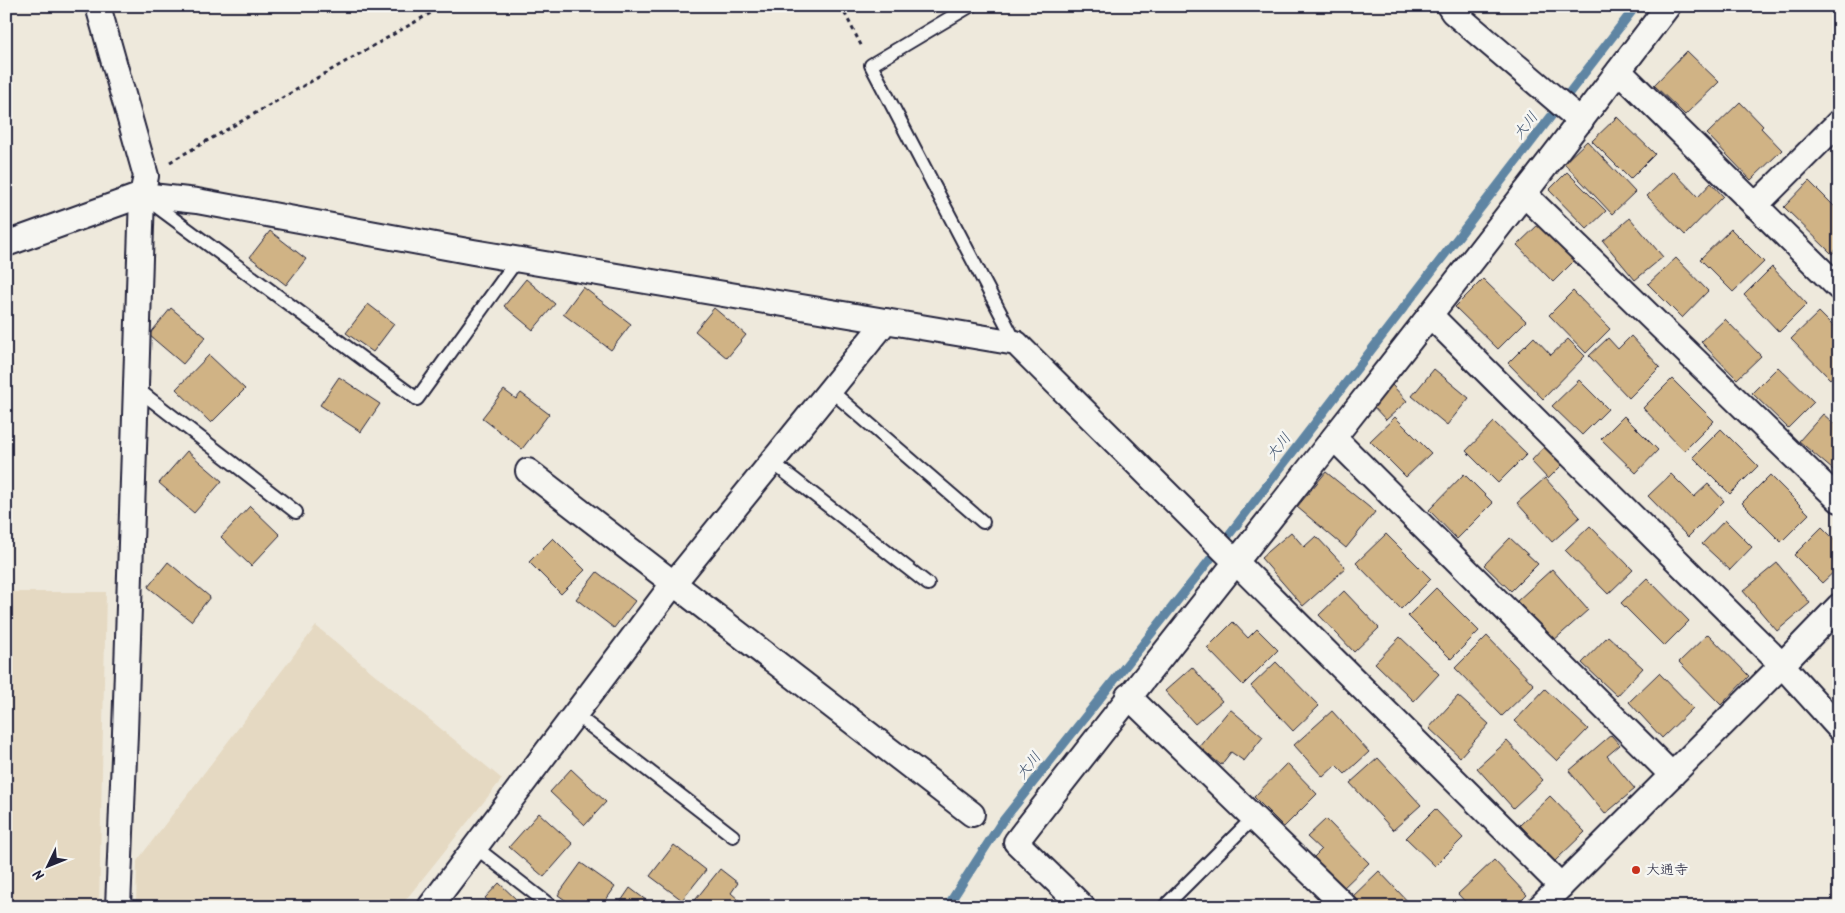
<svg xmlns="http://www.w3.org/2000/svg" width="1845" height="913" viewBox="0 0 1845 913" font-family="Kalam,'Klee One',sans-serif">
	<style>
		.built { fill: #e5d9c2 }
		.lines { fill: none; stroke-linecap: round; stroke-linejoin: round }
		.stream { stroke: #5f85a3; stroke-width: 9 }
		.building { fill: #d0b385; stroke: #22223b }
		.lane-casing { stroke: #22223b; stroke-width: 16 }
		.street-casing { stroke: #22223b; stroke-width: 28 }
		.path { stroke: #22223b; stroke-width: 3; stroke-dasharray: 4 4; stroke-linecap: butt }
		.lane { stroke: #f6f6f2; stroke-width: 12 }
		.street { stroke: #f6f6f2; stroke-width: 24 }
		.poi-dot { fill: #c8321e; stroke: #f6f6f2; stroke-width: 2 }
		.labels { text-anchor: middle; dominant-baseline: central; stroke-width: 5; stroke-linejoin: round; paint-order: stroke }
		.poi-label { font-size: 14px; fill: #22223b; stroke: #f6f6f2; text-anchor: start }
		.water-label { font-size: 15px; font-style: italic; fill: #41546f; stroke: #f6f6f2 }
	</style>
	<rect width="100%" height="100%" fill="#eee9dc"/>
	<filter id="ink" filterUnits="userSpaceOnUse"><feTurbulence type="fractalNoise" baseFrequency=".02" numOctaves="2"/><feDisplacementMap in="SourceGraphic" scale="10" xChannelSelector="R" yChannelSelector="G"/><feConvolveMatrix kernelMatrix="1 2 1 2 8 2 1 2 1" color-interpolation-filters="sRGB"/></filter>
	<g filter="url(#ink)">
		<g class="built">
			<path d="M6,592H106L99,907H6Z"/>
			<path d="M316,626L502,779L400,907H136L137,861Z"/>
		</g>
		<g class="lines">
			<path class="stream" d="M947,907L1001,823L1208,562L1636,6"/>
		</g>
		<g class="building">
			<path d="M1687,51L1719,82L1685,115L1654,85Z"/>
			<path d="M1740,102L1763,126L1761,128L1782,150L1751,180L1707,134Z"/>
			<path d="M1617,117L1655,154L1630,179L1592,141Z"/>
			<path d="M1587,141L1635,192L1612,214L1564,163Z"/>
			<path d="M1673,171L1698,197L1711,183L1723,196L1685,235L1647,196Z"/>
			<path d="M1567,172L1606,211L1587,229L1549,190Z"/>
			<path d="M1809,181L1839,211V246L1832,254L1784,207Z"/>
			<path d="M1630,218L1663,257L1635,280L1603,241Z"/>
			<path d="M1541,222L1576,259L1553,282L1517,245Z"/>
			<path d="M1731,229L1764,262L1733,292L1700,259Z"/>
			<path d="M270,231L306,259L286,285L250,257Z"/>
			<path d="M1676,258L1708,291L1682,318L1648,284Z"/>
			<path d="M1772,267L1807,304L1779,332L1744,295Z"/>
			<path d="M526,279L555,304L533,330L504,306Z"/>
			<path d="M1483,279L1526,321L1498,349L1455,307Z"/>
			<path d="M583,287L631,324L611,350L563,314Z"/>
			<path d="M1573,291L1610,329L1586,353L1549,315Z"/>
			<path d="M368,304L394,324L373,352L346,333Z"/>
			<path d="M171,308L206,337L183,364L149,335Z"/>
			<path d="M714,308L746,335L727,358L695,331Z"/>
			<path d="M1819,312L1839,332V371L1830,379L1791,339Z"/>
			<path d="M1725,319L1761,356L1737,379L1701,342Z"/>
			<path d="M1631,336L1660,367L1629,398L1589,356L1608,338L1618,349Z"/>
			<path d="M1534,337L1551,355L1568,339L1585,356L1543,399L1508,363Z"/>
			<path d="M209,355L245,389L211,423L176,389Z"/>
			<path d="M1778,367L1814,402L1788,428L1752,393Z"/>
			<path d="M1434,369L1469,398L1447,425L1412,396Z"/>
			<path d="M339,377L380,404L361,432L320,405Z"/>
			<path d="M1672,379L1714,421L1684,451L1643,408Z"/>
			<path d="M1579,380L1608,409L1582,435L1552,406Z"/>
			<path d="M1392,385L1407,401L1386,420L1371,404Z"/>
			<path d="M504,390L516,399L521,393L549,414L522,449L482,418Z"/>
			<path d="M1823,414L1839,428V475L1799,441Z"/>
			<path d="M1624,416L1658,450L1636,473L1601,439Z"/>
			<path d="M1395,417L1431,453L1406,477L1370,441Z"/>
			<path d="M1494,422L1527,454L1498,483L1466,451Z"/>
			<path d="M1721,429L1758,466L1730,494L1693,457Z"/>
			<path d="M1547,444L1565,462L1548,479L1531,461Z"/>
			<path d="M187,451L222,481L194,513L159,483Z"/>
			<path d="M1326,472L1375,512L1346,548L1297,507Z"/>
			<path d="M1464,474L1493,503L1457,539L1429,510Z"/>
			<path d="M1671,474L1694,497L1708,484L1724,501L1688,537L1648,496Z"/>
			<path d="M1770,475L1809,514L1781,542L1742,503Z"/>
			<path d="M1545,478L1580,517L1552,542L1517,503Z"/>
			<path d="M250,506L280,535L251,566L221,537Z"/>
			<path d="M1725,520L1752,547L1730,570L1702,544Z"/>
			<path d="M1590,526L1633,570L1608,594L1565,550Z"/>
			<path d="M1822,527L1839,544V567L1822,583L1794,555Z"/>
			<path d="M1291,532L1304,547L1316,536L1346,568L1303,606L1261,558Z"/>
			<path d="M1386,534L1431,579L1401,609L1356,563Z"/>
			<path d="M553,538L585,570L561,594L529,562Z"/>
			<path d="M1510,538L1538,564L1511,591L1484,565Z"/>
			<path d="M168,562L210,597L191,621L148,587Z"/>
			<path d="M1777,563L1810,603L1777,631L1743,591Z"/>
			<path d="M1552,569L1588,610L1553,641L1517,601Z"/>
			<path d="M597,572L635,601L614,628L576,599Z"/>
			<path d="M1647,578L1689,621L1664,646L1621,603Z"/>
			<path d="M1436,588L1479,631L1451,659L1408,616Z"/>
			<path d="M1344,591L1379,628L1354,652L1319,615Z"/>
			<path d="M1233,622L1248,638L1257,629L1278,650L1243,685L1207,648Z"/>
			<path d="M1708,634L1749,676L1721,705L1679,662Z"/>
			<path d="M1487,636L1534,685L1502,716L1455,668Z"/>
			<path d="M1608,636L1643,668L1617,696L1582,663Z"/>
			<path d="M1400,637L1439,674L1414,701L1375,663Z"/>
			<path d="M1276,662L1319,706L1293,731L1251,686Z"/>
			<path d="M1192,667L1222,701L1195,724L1165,691Z"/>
			<path d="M1659,673L1693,708L1662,738L1629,702Z"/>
			<path d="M1545,689L1588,729L1557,761L1515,721Z"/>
			<path d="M1458,696L1489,724L1460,757L1429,728Z"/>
			<path d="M1230,709L1263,737L1244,761L1231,752L1221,765L1199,747Z"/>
			<path d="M1332,711L1369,752L1345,774L1336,765L1323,777L1294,745Z"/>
			<path d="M1611,735L1620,745L1607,756L1635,789L1605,814L1569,771Z"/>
			<path d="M1507,741L1543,780L1513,808L1477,768Z"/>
			<path d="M1378,758L1421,805L1393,830L1350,783Z"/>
			<path d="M1287,763L1317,794L1284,827L1254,797Z"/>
			<path d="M571,769L606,802L585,825L550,792Z"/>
			<path d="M1550,796L1585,832L1555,861L1520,825Z"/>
			<path d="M1435,809L1463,838L1435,866L1406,838Z"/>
			<path d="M539,813L573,844L544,877L509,847Z"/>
			<path d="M1326,819L1369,863L1340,891L1311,860L1321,850L1307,837Z"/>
			<path d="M674,845L706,870L682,900L650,876Z"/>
			<path d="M1494,860L1527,895L1515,907H1470L1458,894Z"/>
			<path d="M581,863L615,887L601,907H575L558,895Z"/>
			<path d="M720,869L738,883L731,893L747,907H695L692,904Z"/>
			<path d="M1379,871L1413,907H1357L1350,899Z"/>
			<path d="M499,883L516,899L509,907H494L485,898Z"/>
			<path d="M630,888L655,907H617Z"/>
		</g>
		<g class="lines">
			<g class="lane-casing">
				<g id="lane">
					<path d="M970,6L871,65L1016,343"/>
					<path d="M148,200L417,399L517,260"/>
					<path d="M136,388L296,512"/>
					<path d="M830,390L983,522"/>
					<path d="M772,462L928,584"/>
					<path d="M575,714L733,836"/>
					<path d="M475,847L552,907"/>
					<path d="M1164,907L1254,817"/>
				</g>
			</g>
			<g class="street-casing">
				<g id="street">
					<path d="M98,6L146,176L142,195L125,733L118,907"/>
					<path d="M1449,6L1453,12L1581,121"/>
					<path d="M1619,71L1839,288"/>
					<path d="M1524,194L1839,500"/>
					<path d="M1755,206L1839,122"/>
					<path d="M6,244L142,195L197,201L473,252L1016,343L1561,886"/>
					<path d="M1430,315L1782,665L1839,728"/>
					<path d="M1334,438L1672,775"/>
					<path d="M528,471L972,814"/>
					<path d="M1128,696L1346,907"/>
					<path d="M430,907L673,584L886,321"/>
					<path d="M1083,907L1016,842C1121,706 1229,572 1335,436C1447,294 1558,151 1668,6"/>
					<path d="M1540,907L1782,665L1839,606"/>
				</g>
			</g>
			<g class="path">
				<path d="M841,6L862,47"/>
				<path d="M170,162L443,6"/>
			</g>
			<use href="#lane" class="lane"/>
			<use href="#street" class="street"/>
		</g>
	</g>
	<circle class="poi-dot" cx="1636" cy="870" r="5"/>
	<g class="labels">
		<g class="poi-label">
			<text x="1646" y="870">大通寺</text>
		</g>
		<g class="water-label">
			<text transform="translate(1526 126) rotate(-52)">大川</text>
			<text transform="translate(1279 447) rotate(-52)">大川</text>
			<text transform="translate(1029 766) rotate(-52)">大川</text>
		</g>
	</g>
	<rect width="1845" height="913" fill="none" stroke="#f6f6f2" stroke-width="25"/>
	<rect x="12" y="12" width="1820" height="888" fill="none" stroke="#22223b" stroke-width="2" filter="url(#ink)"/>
	<g transform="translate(48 866) rotate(227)" stroke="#f6f6f2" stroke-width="4" paint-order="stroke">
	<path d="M0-4L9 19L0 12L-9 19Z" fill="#22223b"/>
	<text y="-8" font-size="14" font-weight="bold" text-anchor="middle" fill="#22223b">N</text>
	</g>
</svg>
